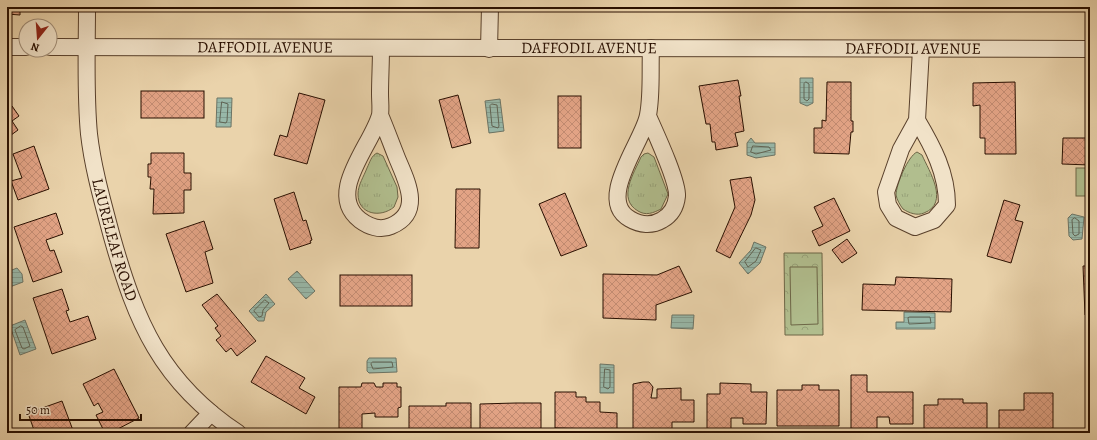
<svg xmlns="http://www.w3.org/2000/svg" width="1097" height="440" viewBox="0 0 1097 440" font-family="Alegreya,serif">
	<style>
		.grass { fill: url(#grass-tufts); stroke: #6d6647 }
		.forest { fill: url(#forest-crowns); stroke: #6d6647 }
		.pitch { fill: #b1be8e; stroke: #6d6647 }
		.water { fill: url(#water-rules); stroke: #6c7465 }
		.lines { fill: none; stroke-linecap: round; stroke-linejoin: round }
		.shore { stroke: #606454; stroke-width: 1 }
		.building { fill: url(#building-cross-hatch); stroke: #290f00 }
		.minor-casing { stroke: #59402b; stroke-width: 18 }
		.minor { stroke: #f1e2c8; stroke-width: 16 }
		.labels { text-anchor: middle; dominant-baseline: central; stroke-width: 3; stroke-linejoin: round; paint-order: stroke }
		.street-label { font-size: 16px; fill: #290f00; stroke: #f1e2c8 }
	</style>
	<defs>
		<pattern id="grass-tufts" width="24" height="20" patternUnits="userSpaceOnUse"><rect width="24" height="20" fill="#b1be8e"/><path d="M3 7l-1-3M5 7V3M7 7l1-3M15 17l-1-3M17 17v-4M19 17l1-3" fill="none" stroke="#98a279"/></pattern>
		<pattern id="forest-crowns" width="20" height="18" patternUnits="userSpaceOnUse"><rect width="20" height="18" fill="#b1be8e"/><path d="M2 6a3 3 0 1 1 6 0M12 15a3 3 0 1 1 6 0" fill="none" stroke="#98a279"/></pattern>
		<pattern id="water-rules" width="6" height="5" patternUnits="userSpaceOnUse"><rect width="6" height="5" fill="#98b8a9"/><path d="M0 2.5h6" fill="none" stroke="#839d90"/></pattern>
		<pattern id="building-cross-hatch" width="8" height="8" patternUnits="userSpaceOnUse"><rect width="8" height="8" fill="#e2a385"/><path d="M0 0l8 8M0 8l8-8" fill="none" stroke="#c28b71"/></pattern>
	</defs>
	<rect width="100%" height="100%" fill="#ead3ab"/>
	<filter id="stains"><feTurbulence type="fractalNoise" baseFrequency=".005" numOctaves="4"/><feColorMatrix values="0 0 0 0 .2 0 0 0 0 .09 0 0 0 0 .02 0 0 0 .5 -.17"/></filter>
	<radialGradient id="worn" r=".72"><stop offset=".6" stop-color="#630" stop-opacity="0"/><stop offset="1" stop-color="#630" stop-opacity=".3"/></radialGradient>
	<g class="grass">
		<path d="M917,152L922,155C929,171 950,203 924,213C917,216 909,213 903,209C900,205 897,200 896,195C896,185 908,156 917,152Z"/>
		<path d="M377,153L383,156L397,187L398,197L394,207C381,218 358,215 358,194C358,185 364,176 367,168C370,162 371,156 377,153Z"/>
		<path d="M648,153L654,157L668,194L661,209C653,213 646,216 638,211C617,199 634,173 641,157L644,154Z"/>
	</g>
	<path class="forest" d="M784,253H822L823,335H785Z"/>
	<g class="pitch">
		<rect x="1076" y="168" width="14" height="28"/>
		<path d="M790,267H817L818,324L791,325Z"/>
	</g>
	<g class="water">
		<path d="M800,78H813V103L807,106L800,103Z"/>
		<path d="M217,98H232L231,127H216Z"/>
		<path d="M500,99L504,131L489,133L485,101Z"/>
		<path d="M751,138L755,143H775V155L756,158L747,155V143Z"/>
		<path d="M1072,214L1084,217L1082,239L1073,240L1069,236L1068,218Z"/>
		<path d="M754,242L766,247L760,263L748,274L739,263L751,250Z"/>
		<path d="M17,268L22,274L23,282L7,288V272Z"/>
		<path d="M297,271L315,291L306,299L288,279Z"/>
		<path d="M266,294L275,304L266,312L264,321H258L249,311Z"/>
		<path d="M904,312L935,313V329H896V322H904Z"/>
		<path d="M672,315H694L693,329L671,328Z"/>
		<path d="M25,320L36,349L20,355L10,326Z"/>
		<path d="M369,358H396L397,372L369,373L367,371V361Z"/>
		<path d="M600,364L614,365V393H600Z"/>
	</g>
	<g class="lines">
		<g class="shore">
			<path d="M806,82L809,84V99L807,101L804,99V84Z"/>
			<path d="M222,102L228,104L227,121L226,123L220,122Z"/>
			<path d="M492,104L497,105L499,126L498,128L492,126L490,106Z"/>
			<path d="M753,146L769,147L771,150L756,154L751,152Z"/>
			<path d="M1075,218L1079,221V234L1075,236L1073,234L1072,220Z"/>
			<path d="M756,248L761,250L756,261L748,267L745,262Z"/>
			<path d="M265,300L269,303L263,310L262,316L259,317L254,311Z"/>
			<path d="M910,317H930L931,323L909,324L908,318Z"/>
			<path d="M21,326L23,327L30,346L24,349L22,348L15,330Z"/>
			<path d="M373,362H392L393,367L373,369L371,364Z"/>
			<path d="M605,369L610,370V387L608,389L604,387Z"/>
		</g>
	</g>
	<g class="building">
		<path d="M7,7H20V15L7,14Z"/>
		<path d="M738,80L741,96H739L744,131L735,133L738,146L716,150L715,142H712L710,124H706L699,86Z"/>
		<path d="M827,82H851V121H853V132H851L849,154L814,153V128H822V120L826,121Z"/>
		<path d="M1015,82L1016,154H985V138H980V105L973,106V83Z"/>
		<rect x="141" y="91" width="63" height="27"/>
		<path d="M299,93L325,100L307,164L274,155L280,135L287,137Z"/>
		<path d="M458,95L471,143L452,148L439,100Z"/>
		<rect x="558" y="96" width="23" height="52"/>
		<path d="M12,106L19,116L12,121L18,130L7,138V110Z"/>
		<path d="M1090,126V165L1062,164L1063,138H1090Z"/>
		<path d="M34,146L49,189L18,200L11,181L22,178L13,154Z"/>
		<path d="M151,153H184V173H191V190H184V213L153,214L154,189H150L151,177H148V164H151Z"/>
		<path d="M751,177L755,200L751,215L730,258L716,251L735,207L730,180Z"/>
		<path d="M456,189H480L479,248H455Z"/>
		<path d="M294,192L303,221L306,220L312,240L310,241L311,243L290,250L274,199Z"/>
		<path d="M565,193L587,246L561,256L539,204Z"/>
		<path d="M834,198L850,231L819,246L812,231L823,226L814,207Z"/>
		<path d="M1004,200L1020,205L1015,220L1023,222L1011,263L987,256Z"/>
		<path d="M56,213L63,234L46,240L50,251L54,250L62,272L33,282L14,227Z"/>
		<path d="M204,221L213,249L205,252L213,283L186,292L166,234Z"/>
		<path d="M1090,238V315H1085L1083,266H1088L1087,239Z"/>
		<path d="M847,239L857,253L842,263L832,250Z"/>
		<path d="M679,266L692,292L656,305V320L603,318V274L657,275Z"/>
		<rect x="340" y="275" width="72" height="31"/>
		<path d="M896,277L952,279L951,312L862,310L863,284L895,285Z"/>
		<path d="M62,289L69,310L66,311L70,322L88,316L96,339L52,354L33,298Z"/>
		<path d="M217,294L256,341L237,356L231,348L226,352L216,340L221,336L215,328L218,326L202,305Z"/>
		<path d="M266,356L305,378L299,388L315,397L306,414L251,382Z"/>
		<path d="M114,369L139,418L110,433H105L96,415L103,412L98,403L94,406L83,384Z"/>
		<path d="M851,375H867V392H913V424H890L889,417H877V433H851Z"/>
		<path d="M643,382H649L653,387L651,398H657V389L681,388V400H694V422H672V431L654,432V430L633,432V384Z"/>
		<path d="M362,383H374L376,387H383V383H397V387H401V407L398,408V417H375V413L362,414V432H339V387H361Z"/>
		<path d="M720,383L751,384V392H767L766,424H743V418H731V433H707V394H720Z"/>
		<path d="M802,385H819V390H839V426H777V390H802Z"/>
		<path d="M555,392H576V397H586V402H600V412L617,413V432H600V429L555,428Z"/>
		<path d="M1024,393H1053V433L999,432V410H1024Z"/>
		<path d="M938,399H963V403H987V433H924V405H938Z"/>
		<path d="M62,401L74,433H35L28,413Z"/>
		<path d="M446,403H471V433H409V406H446Z"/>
		<path d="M516,403H541V433H480V404Z"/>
	</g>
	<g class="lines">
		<g class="minor-casing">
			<g id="minor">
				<path id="s1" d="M87,7C87,49 85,92 89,134C93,169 103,203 112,237C136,322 161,382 238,433"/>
				<path d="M7,47H26"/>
				<path id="s2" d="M50,47L1090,49"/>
				<path d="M489,49L490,7"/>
				<path d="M380,115C386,129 391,143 397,158C406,180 424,212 391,226C380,231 368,226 360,220C325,193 372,145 380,115C381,109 380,101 380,94C380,79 381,64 381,48"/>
				<path d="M648,116C655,132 678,181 677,196C676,206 671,215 662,220C652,226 640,225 630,219C595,200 644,140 648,115C652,94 650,70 651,48"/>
				<path d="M917,120C933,147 947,173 947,205L934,220L915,227L896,218L888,205L886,192L901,149L917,120L921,49"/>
				<path d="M192,433L211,413"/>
			</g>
		</g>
		<use href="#minor" class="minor"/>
	</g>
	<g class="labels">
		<g class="street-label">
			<text stroke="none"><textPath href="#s2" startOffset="215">DAFFODIL AVENUE</textPath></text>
			<text stroke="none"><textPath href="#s2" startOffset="539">DAFFODIL AVENUE</textPath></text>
			<text stroke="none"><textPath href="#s2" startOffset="863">DAFFODIL AVENUE</textPath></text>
			<text stroke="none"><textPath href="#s1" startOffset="236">LAURELEAF ROAD</textPath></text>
		</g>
	</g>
	<rect width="1097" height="440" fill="none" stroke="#ead3ab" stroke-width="24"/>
	<rect x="8" y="8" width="1081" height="424" fill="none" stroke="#290f00" stroke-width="2"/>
	<rect x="12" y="12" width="1073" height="416" fill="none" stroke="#290f00"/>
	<g transform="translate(38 38) rotate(197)"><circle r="19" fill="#f1e2c8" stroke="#a18e78"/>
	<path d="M0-3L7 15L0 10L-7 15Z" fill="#8f2418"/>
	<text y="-6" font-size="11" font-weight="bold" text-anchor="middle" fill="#290f00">N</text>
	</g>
	<path d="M20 414v6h121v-6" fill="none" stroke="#290f00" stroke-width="2"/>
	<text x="26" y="414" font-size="12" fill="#290f00" stroke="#f1e2c8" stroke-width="3" paint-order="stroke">50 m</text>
	<rect width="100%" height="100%" filter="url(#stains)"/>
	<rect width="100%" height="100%" fill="url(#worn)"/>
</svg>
